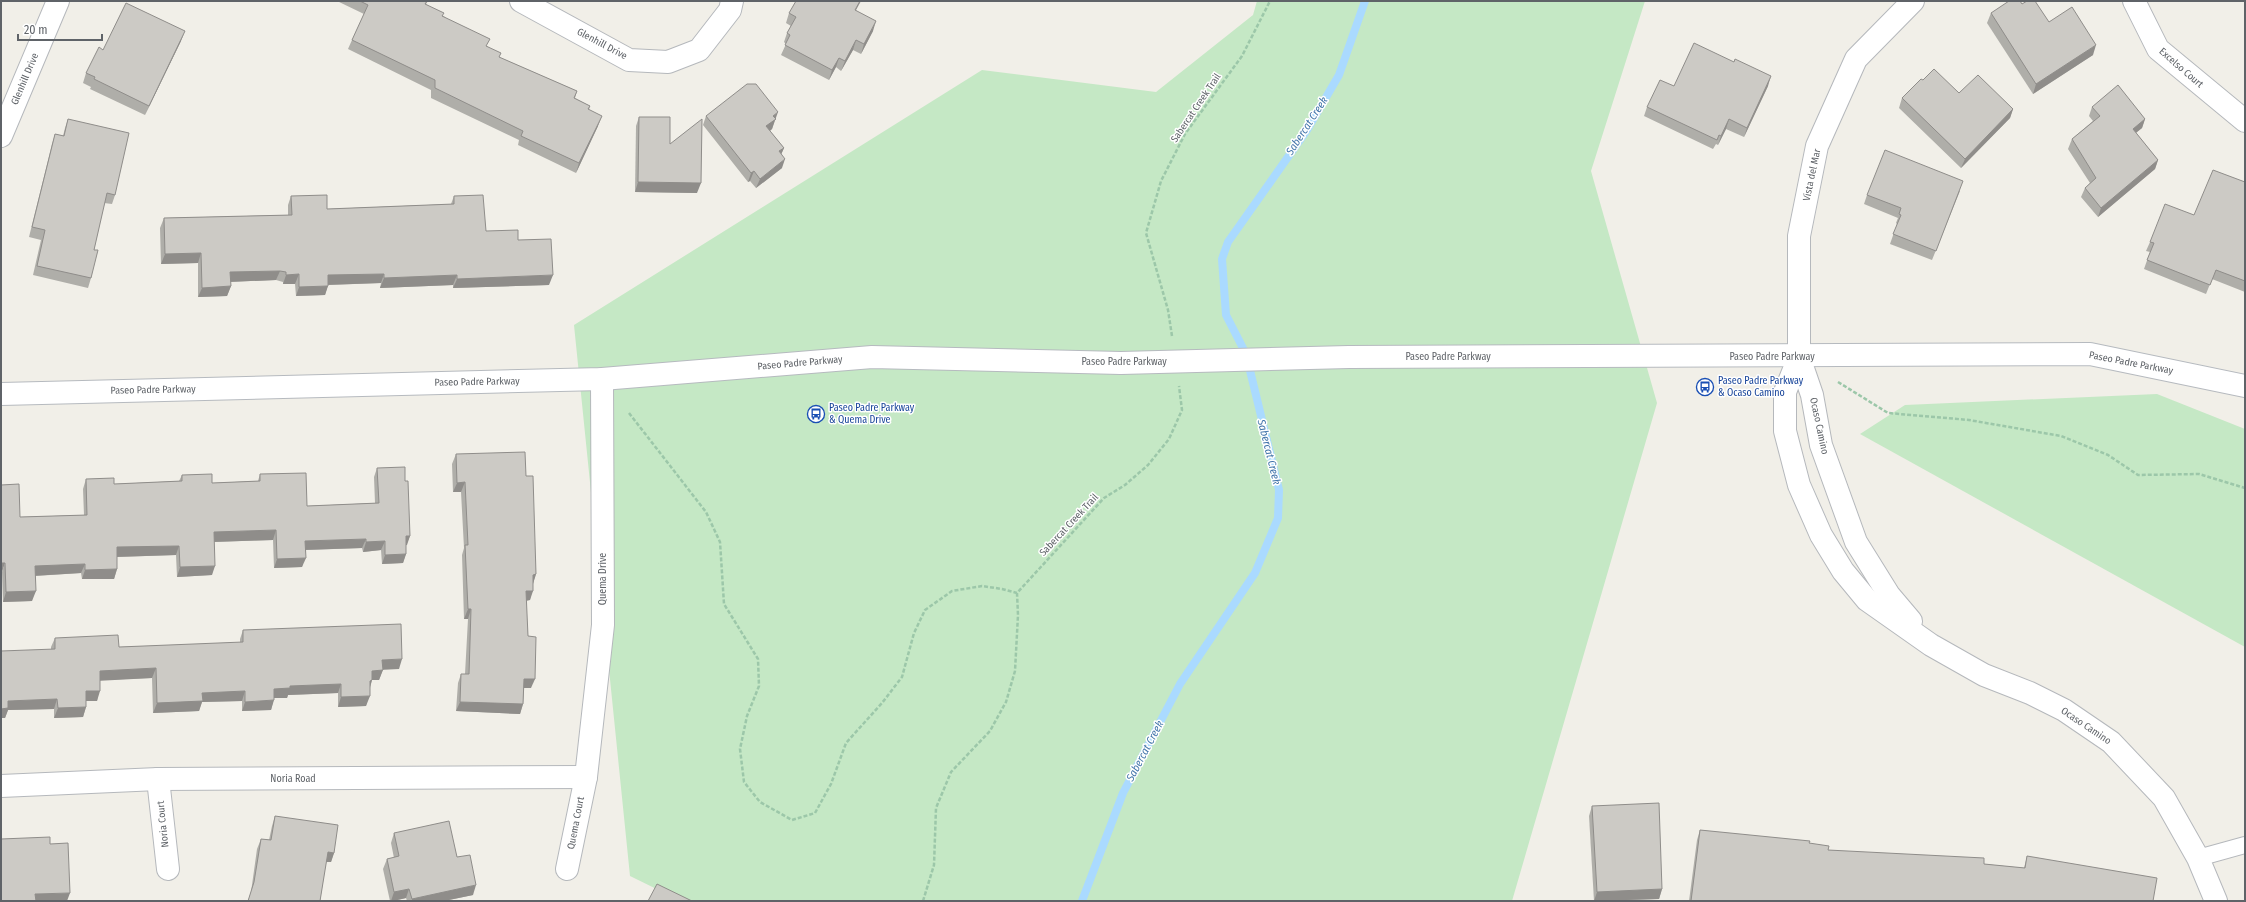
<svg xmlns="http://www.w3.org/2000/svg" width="2246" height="902" viewBox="0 0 2246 902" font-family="'Fira Sans Condensed',sans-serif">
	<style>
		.green { fill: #c5e8c5 }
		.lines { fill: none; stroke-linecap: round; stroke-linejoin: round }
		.stream { stroke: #aadaff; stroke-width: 8 }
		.service-casing { stroke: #b5b8bc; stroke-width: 18 }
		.minor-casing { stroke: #b5b8bc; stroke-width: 24 }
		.secondary-casing { stroke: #b6babf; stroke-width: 24 }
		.path { stroke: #9cc7a9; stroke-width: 2.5; stroke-dasharray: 4 2; stroke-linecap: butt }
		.service { stroke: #fff; stroke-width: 16 }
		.minor { stroke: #fff; stroke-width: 22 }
		.secondary { stroke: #fff; stroke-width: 22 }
		.secondary-bridge-casing { stroke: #b6babf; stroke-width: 24; stroke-linecap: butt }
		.secondary-bridge { stroke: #fff; stroke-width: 22 }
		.wall { fill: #afaea9 }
		.shaded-wall { fill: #8f8d8a }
		.building { fill: #cccac5; stroke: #8f8d8a }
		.labels { text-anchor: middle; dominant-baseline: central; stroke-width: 3; stroke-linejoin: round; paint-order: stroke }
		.street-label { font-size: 10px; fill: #5f6368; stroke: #fff }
		.transit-label { font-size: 10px; fill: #164399; stroke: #fff; text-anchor: start }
		.water-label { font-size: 11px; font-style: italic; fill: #4174aa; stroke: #fff }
	</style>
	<rect width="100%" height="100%" fill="#f1efe8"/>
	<g class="green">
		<path d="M1257,1H1645L1591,171L1657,403L1512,901H681L630,876L574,325L982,70L1156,92L1253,15Z"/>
		<path d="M2157,394L2245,429V647L1860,434L1905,405Z"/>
	</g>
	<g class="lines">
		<path class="stream" d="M1082,901L1123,793L1180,684L1255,573L1278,518L1279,490L1246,354L1226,315L1222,259L1228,242L1307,130L1339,75L1365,1"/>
		<g class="service-casing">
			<path id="service" d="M2198,858L2245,845"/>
		</g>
		<g class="minor-casing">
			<g id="minor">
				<path d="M521,1L629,60L668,62L699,50L730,10L732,1"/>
				<path d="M2134,1L2158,49L2245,121"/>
				<path d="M1,136L58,1"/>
				<path d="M1799,357L1785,392V431L1799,485L1821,535L1843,571L1867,600L1931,645L1984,675L2030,693L2064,710L2111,742L2164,798L2198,858L2216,901"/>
				<path d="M1911,621L1889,595L1856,542L1821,445L1812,395L1799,357V236L1817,146L1856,59L1913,1"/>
				<path d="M158,779L168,869"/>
				<path d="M1,786L158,779L586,777"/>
				<path d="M567,869L586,777L603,625L602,379"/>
			</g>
		</g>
		<g class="secondary-casing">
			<g id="secondary">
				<path d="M1349,357L2090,354L2245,386"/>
				<path d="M1,394L602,379L872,357L1121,363"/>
			</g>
		</g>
		<g class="path">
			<path d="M1172,336L1168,310L1146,233L1161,181L1185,134L1242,56L1270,1"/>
			<path d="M1838,382L1888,413L1969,420L2061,436L2108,455L2138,475L2199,474L2245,488"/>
			<path d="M629,413L706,512L720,542L724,604L758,659L759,686L747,716L740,749L744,782L760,802L792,820L815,813L831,784L846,743L882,703L902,677L914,633L925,610L952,591L982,586L1002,589L1017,593"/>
			<path d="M923,901L934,865L936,808L951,772L990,731L1006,702L1015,671L1018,615L1017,593L1104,498L1125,485L1148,465L1169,439L1182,410L1179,386"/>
		</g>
		<use href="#service" class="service"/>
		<use href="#minor" class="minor"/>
		<use href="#secondary" class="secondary"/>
		<g class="secondary-bridge-casing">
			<path id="secondary-bridge" d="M1121,363L1349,357"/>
		</g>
		<use href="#secondary-bridge" class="secondary-bridge"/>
	</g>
	<g class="wall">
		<path d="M337,1H428L426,4L487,46L499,57L577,91L575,98L590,106L589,110L598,126L576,173L518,145L519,140L431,98V90L348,49L352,40L364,14Z"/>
		<path d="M2022,4L2049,22L2093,55L2033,94L1987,23L1991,13Z"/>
		<path d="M856,10L873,31L861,54L853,50L841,71L836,67L829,80L781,55L786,44L784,42L787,33L791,26L786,23L789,13Z"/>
		<path d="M181,41L145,115L90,89L91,87L83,83L86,73L103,50Z"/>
		<path d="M1923,80L1959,93L2013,109L2010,118L1961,168L1899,108L1902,98Z"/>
		<path d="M1674,86H1768L1744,137L1726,129L1718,145L1716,144L1713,149L1644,116L1647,107Z"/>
		<path d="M2092,107L2145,119L2142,128L2136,133L2158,160L2155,169L2098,217L2081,197L2085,188L2090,183L2068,149L2072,139L2093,121L2089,116Z"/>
		<path d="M706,116L775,119L772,129L770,131L784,148L781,154L782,168L756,188L750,181L748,182L703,125Z"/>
		<path d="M639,117L670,144L697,193L635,192L636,126Z"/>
		<path d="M68,119L115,195L112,204L104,203L94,250L91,278L88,288L33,275L41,240L29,237L52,144L55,134L63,136L65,128Z"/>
		<path d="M2245,182V292L2212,279L2206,294L2144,269L2150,252L2146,251L2150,242L2194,215Z"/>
		<path d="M1960,191L1932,260L1890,244L1897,224L1896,223L1898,218L1864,204L1867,195Z"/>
		<path d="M291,196L327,209L451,204L454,196L486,231L518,240L549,285L453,288V285L380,288L381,283L328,285L325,295L296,296L295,284H283V282L276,280L230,282L231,286L227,296L198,297V263L161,264L160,228L164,218L288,215V205Z"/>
		<path d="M456,454L526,476L536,574L533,583L530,600L526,601L528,636L531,688H524L523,704L520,714L456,711L458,683L461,674H465L468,619H464L462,555L464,548L461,492H453L452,464Z"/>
		<path d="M377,468L405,481L410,536L406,545V554L403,563L382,564L381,550L363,552L362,548L306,550L302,567L274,568L273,540L214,542L212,575L177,577L176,555L117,557V569L114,579H82L81,573L35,576L32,601L3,602L2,572L20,517L84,515L83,489L86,479L114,484L179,481L182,475L212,483L258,481L260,474L307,506L375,503L374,477Z"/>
		<path d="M243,630L399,669H383L379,680H372L370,688L366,706L338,707V693L288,695L287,698H274L271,710L242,711V701L202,702L199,711L153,713L152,678L100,680L97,701H86V707L83,717L54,718V709L8,710L5,718H1L51,649V647L55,638L119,647L240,643V639Z"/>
		<path d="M1592,806L1662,889L1659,899L1594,901L1589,816Z"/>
		<path d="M275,816L334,853L331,862H326L320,901H248L251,892L257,849L261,839L269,840L272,826Z"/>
		<path d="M1700,830L1809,843L1828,850L1984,864L2024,868L2027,856L2153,901H1689L1697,840Z"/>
		<path d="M394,833L457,857L473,895L444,901H407L406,898L393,901H390L383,869L387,859L394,858L391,843Z"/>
	</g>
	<g class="shaded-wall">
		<path d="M860,1H861L851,19L855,10Z"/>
		<path d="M876,21L873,31L861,54L864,44Z"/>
		<path d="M185,31L181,41L145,115L149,106Z"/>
		<path d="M856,40L853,50L841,71L845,61Z"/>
		<path d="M2096,45L2093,55L2033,94L2036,84Z"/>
		<path d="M839,58L836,67L829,80L832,70Z"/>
		<path d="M1771,76L1768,86L1744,137L1747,128Z"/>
		<path d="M2013,109L2010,118L1961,168L1965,159Z"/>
		<path d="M778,112L772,129L763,136L766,126L773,116Z"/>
		<path d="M602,116L598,126L576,173L579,163Z"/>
		<path d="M1729,119L1726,129L1718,145L1721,136Z"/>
		<path d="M2145,119L2142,128L2129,138L2133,129Z"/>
		<path d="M784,148L780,157L779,151Z"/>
		<path d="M785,159L782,168L756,188L760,179Z"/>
		<path d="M2158,160L2155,169L2098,217L2101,208Z"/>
		<path d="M754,171L750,181L748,182L751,173Z"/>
		<path d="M638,182L701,183L697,193L635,192Z"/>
		<path d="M201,253L198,263L161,264L165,254Z"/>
		<path d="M280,271L276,280L227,282L230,272Z"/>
		<path d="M299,274L295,284H283L286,275Z"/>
		<path d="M384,274L381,283L324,285L328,275Z"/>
		<path d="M457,275L453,285L380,288L384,278Z"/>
		<path d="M553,275L549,285L453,288L457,279Z"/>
		<path d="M231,286L227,296L198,297L202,288Z"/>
		<path d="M328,286L325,295L296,296L299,287Z"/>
		<path d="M465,482L461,492H453L457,483Z"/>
		<path d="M276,530L273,540L211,542L214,532Z"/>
		<path d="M406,536H410L407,545L402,546Z"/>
		<path d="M366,539L362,548L302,550L305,541Z"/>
		<path d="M385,541L381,550L363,552L366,542Z"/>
		<path d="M179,546L176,555L113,557L117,547Z"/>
		<path d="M406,554L403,563L382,564L385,555Z"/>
		<path d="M306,558L302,567L274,568L277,559Z"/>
		<path d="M1,563H5L2,572H1Z"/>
		<path d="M85,564L81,573L31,576L35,566Z"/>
		<path d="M215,566L212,575L177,577L180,567Z"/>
		<path d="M117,569L114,579H82L85,570Z"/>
		<path d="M536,574L533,584V575Z"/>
		<path d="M36,591L32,601L3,602L6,592Z"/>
		<path d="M526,591H533L530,600L523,601Z"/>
		<path d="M468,609H471L468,619H464Z"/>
		<path d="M402,659L399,669L379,670L382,660Z"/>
		<path d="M156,668L152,678L96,681L100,671Z"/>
		<path d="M383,670L379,680H369L372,671Z"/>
		<path d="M524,679H535L531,688H521Z"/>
		<path d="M372,680L369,690L370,681Z"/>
		<path d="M341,684L338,693L288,695L287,698H271L274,689L290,686Z"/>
		<path d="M86,691H100L97,701H82Z"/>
		<path d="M245,691L242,701L202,702L199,711L153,713L157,703L202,693Z"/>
		<path d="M370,696L366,706L338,707L341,697Z"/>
		<path d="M57,699L54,709L8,710L5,718H1V709L8,701Z"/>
		<path d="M274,700L271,710L242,711L245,702Z"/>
		<path d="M460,702L523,704L520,714L456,711Z"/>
		<path d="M86,707L83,717L54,718L58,708Z"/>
		<path d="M328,852L334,853L331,862H324Z"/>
		<path d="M476,885L473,895L444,901H412V899Z"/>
		<path d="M409,889L406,898L393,901H391L394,892Z"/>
		<path d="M1662,889L1659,899L1594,901L1597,892Z"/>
		<path d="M70,893L67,901H33L35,894Z"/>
	</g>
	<g class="building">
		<path d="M360,1H427L425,4L444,13L442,16L490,39L486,46L501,53L499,57L577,91L574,98L590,106L588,109L602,116L579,163L521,136L523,131L435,88V80L352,40L368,5Z"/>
		<path d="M796,1H860L855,10L876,21L864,44L856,40L845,61L839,58L832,70L785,45L790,35L787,33L796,17L789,13Z"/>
		<path d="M2009,1H2020L2022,4L2027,1H2035L2049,22L2072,7L2096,45L2036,84L1991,13Z"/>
		<path d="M126,3L185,31L149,106L94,79L95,77L86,73L99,47L103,50Z"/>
		<path d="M1694,43L1734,62L1735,59L1771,76L1747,128L1729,119L1721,136L1719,135L1717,140L1647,107L1660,80L1674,86Z"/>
		<path d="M1934,69L1959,93L1978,75L2013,109L1965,159L1902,98L1921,79L1923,80Z"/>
		<path d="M747,84H756L778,112L773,116L776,119L766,126L784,148L779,151L785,159L760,179L754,171L751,173L706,116Z"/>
		<path d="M2118,85L2145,119L2133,129L2158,160L2101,208L2085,188L2096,178L2072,139L2100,116L2092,107Z"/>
		<path d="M639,117H670V144L702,119L701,183L638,182Z"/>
		<path d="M68,119L129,133L115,195L107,193L94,250H98L91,278L37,266L45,230L32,227L55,134L64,136Z"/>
		<path d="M1885,150L1963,181L1936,251L1893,234L1901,215L1899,214L1901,208L1867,195Z"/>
		<path d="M2213,170L2245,182V281L2216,270L2210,285L2147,260L2154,243L2150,242L2165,204L2194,215Z"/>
		<path d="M327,195V209L454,204V196L483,195L486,231L518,230V240L551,239L553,275L457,279V275L384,278V274L328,275V286L299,287V274L286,275V272L280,271L230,272L231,286L202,288L201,253L165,254L164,218L292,215L291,196Z"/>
		<path d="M525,452L526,476H533L536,574L533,575V591H526L528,636L536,637L535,679H524L523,704L460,702L461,674H469L471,609H468L465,545H468L465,482L457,483L456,454Z"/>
		<path d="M405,467V481H408L410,536H406V554L385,555V541L366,542V539L305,541L306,558L277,559L276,530L214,532L215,566L180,567L179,546L117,547V569L85,570V564L35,566L36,591L6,592L5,563H1V485L19,484L20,517L87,515L86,479L114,478V484L182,481V475L212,474V483L260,481V474L306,473L307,506L379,503L377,468Z"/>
		<path d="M401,624L402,659L382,660L383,670L372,671V680L370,681V696L341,697V684L290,686V688L274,689V700L245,702V691L202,693L203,701L157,703L156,668L100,671V691H86V707L58,708L57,699L8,701V708L1,709V651L55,649V638L118,635L119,647L243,642V630Z"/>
		<path d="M1659,803L1662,889L1597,892L1592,806Z"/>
		<path d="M275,816L338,825L334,853L328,852L320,901H248L254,882L261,839L271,840Z"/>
		<path d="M449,821L457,857L470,855L476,885L412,899L409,889L394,892L387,859L399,856L394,833Z"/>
		<path d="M1700,830L1810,841L1809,843L1829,846L1828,850L1984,858V864L2025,868L2027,856L2157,878L2153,901H1691Z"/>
		<path d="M50,837V844L68,843L70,893L35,894L36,901H1V839Z"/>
		<path d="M657,884L692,901H648Z"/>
	</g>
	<defs>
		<g id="bus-ring" transform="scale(0.9)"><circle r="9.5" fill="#fff" stroke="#1a4fb4" stroke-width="1.5"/><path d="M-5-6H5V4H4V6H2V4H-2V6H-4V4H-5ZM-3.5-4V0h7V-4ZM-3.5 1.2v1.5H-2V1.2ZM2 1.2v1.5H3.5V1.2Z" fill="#1a4fb4"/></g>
	</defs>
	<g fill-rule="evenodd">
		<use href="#bus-ring" x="1705" y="387"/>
		<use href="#bus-ring" x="816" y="414"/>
	</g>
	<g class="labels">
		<g class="street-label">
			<text transform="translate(602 44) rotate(28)">Glenhill Drive</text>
			<text transform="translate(2181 68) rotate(41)">Excelso Court</text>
			<text transform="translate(25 79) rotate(-67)">Glenhill Drive</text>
			<text transform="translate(1196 108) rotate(-56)">Sabercat Creek Trail</text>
			<text transform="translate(1812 175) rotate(-78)">Vista del Mar</text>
			<text x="1448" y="357">Paseo Padre Parkway</text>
			<text x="1772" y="357">Paseo Padre Parkway</text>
			<text x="1124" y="362">Paseo Padre Parkway</text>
			<text transform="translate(800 363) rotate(-5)">Paseo Padre Parkway</text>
			<text transform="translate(2131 363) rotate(11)">Paseo Padre Parkway</text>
			<text transform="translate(477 382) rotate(-1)">Paseo Padre Parkway</text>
			<text transform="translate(153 390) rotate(-1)">Paseo Padre Parkway</text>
			<text transform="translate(1819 426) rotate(78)">Ocaso Camino</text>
			<text transform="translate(1069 525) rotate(-47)">Sabercat Creek Trail</text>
			<text transform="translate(603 579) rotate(-90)">Quema Drive</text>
			<text transform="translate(2086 726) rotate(34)">Ocaso Camino</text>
			<text x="293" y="779">Noria Road</text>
			<text transform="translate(576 823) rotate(-79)">Quema Court</text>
			<text transform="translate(163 824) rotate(-96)">Noria Court</text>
		</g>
		<g class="transit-label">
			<text x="1718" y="381">Paseo Padre Parkway<tspan x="1718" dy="12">&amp; Ocaso Camino</tspan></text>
			<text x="829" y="408">Paseo Padre Parkway<tspan x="829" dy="12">&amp; Quema Drive</tspan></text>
		</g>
		<g class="water-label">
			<text transform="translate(1307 126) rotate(-57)">Sabercat Creek</text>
			<text transform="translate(1269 452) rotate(76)">Sabercat Creek</text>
			<text transform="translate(1145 751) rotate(-62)">Sabercat Creek</text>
		</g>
	</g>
	<rect width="2246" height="902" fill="none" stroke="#5f6368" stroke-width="4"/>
	<path d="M18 34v6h84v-6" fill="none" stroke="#5f6368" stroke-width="2"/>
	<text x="24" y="34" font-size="12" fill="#5f6368" stroke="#ffffff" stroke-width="3" paint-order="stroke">20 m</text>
</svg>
